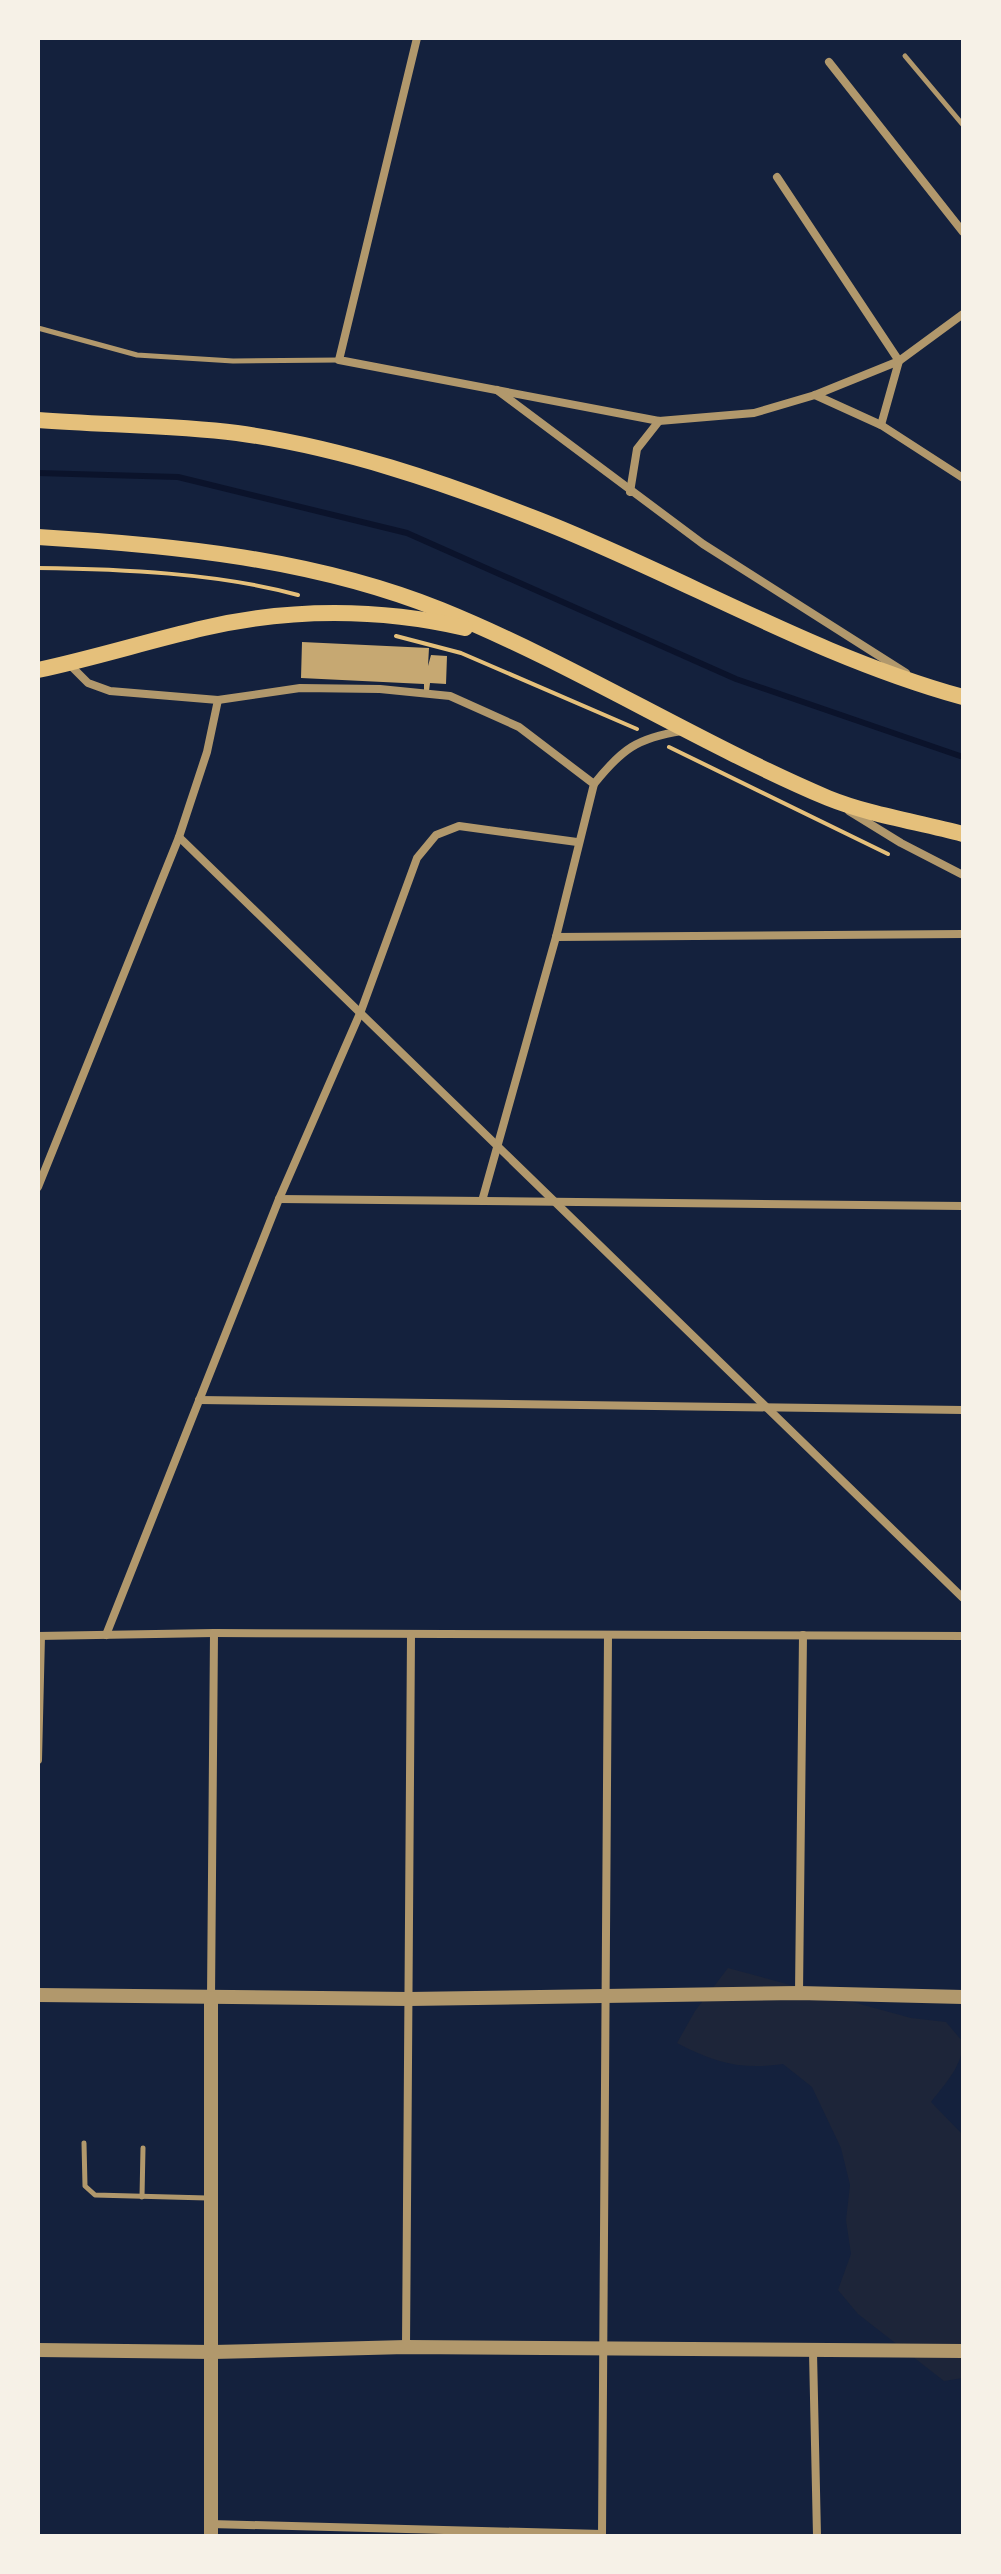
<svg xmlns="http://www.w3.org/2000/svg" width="1001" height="2574" viewBox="0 0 1001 2574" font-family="Jost,sans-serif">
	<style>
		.green { fill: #1d2539 }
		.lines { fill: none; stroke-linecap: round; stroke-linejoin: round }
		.stream { stroke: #0b132b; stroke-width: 6 }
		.building { fill: #c6a872 }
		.path { stroke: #e5c07b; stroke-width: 4 }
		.service { stroke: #b1986c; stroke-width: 5 }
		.minor { stroke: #b1986c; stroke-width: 8 }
		.tertiary { stroke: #b1986c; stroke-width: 14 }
		.primary { stroke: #e5c07b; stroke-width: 16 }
	</style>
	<rect width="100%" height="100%" fill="#14213d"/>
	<path class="green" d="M728,1968L911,2018L946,2022L963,2042C963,2065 945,2084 931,2102L963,2135V2378L944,2381L858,2314L838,2290L851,2254L846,2220L850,2185L841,2148L812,2087L783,2064C741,2070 715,2063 677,2043L695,2011Z"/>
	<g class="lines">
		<path class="stream" d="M38,473L178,477L407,533L736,679L963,757"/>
	</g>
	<path class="building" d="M302,642L429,648L428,666L431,655L447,656L446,684L430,683L429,691H424V684L301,678Z"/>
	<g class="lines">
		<g class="path">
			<path d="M38,568C120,569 218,573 298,595"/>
			<path d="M396,636L461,653L637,729"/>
			<path d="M669,747L888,854"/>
		</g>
		<g class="service">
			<path d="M905,56L963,125"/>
			<path d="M38,328L137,355L233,361L339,360"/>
			<path d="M84,2143L85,2186L95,2195L207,2198"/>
			<path d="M142,2197L143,2148"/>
		</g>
		<g class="minor">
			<path d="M417,38L339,360L659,421L754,413L815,395L899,361L963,314"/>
			<path d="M829,62L963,232"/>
			<path d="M777,177L899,361L881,425"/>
			<path d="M497,390L703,544L906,673"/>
			<path d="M815,395L881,425L963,478"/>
			<path d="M630,492L637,449L659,421"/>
			<path d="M69,664L88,683L110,691L218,700L300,688L380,689L450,696L519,727L594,784L556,937L482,1201"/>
			<path d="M594,784C622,749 637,738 682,731"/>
			<path d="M849,811L901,843L963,875"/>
			<path d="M179,837L963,1598"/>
			<path d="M556,937L963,934"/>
			<path d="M38,1187L179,837L207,752L218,700"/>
			<path d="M279,1199L963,1206"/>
			<path d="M199,1400L963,1410"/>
			<path d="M106,1635L279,1199L361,1011L417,858L436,835L459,826L577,842"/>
			<path d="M38,1636L214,1633L963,1636"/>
			<path d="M38,1760L41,1636"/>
			<path d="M799,1993L803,1635"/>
			<path d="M211,1998L214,1633"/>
			<path d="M406,2347L411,1635"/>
			<path d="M813,2352L817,2536"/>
			<path d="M211,2524L602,2534"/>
			<path d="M602,2536L608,1635"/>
		</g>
		<g class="tertiary">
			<path d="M38,1995L409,1999L799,1993L963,1997"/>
			<path d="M211,1998V2536"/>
			<path d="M38,2350L213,2352L406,2347L963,2351"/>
		</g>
		<g class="primary">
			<path d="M38,420C103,425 173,425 237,433C340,447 443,482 539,520C682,576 814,656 963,697"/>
			<path d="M38,537C174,545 314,559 441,610C574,664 696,742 828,798C870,815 919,822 963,834"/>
			<path d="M38,670C94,658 148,641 204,628C289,608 380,608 465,628"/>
		</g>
	</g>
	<rect width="1001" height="2574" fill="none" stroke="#f6f1e7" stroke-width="80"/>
</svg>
